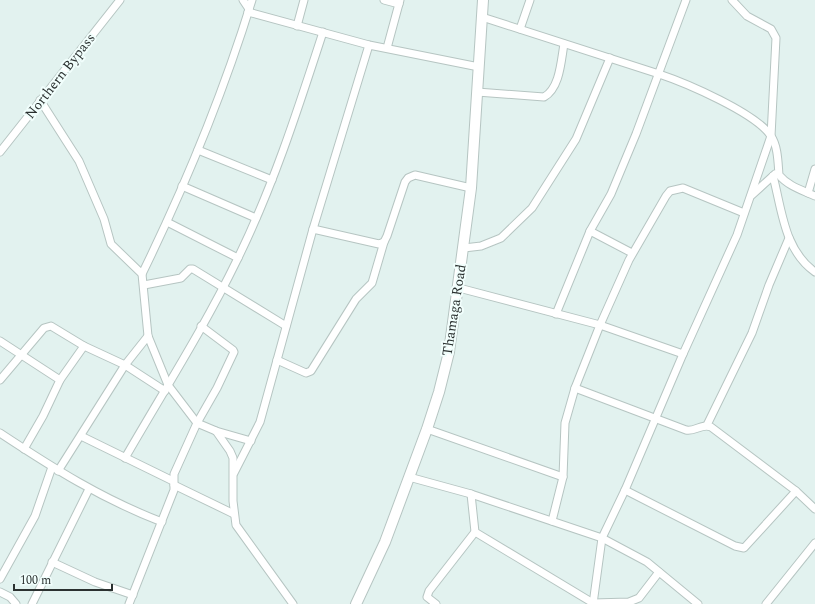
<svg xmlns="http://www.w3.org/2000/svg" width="815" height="604" viewBox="0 0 815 604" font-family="Spectral,serif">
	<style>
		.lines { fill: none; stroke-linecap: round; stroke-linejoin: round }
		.street-casing { stroke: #b6c5c2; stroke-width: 9 }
		.secondary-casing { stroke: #b6c5c2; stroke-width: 12 }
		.street { stroke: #fff; stroke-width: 7 }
		.secondary { stroke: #fff; stroke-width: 10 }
		.labels { text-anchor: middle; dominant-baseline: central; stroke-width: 4; stroke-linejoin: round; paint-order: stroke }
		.street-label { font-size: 14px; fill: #2b3130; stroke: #f1fefc }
	</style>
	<rect width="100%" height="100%" fill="#e2f2ef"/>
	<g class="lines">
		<g class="street-casing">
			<g id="street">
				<path d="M243,0L249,9"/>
				<path d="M384,0L399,4"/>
				<path d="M248,12L369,45L479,67"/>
				<path d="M482,17L659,74C686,83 756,113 771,136C778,146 778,163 779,175C788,186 802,190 815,196"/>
				<path d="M297,26L304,0"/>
				<path d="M520,29L530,0"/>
				<path d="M387,48L400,0"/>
				<path d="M477,92L544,97C560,88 561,61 564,44"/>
				<path d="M40,100L79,161L104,219L111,244L142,274L148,336L168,385L197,423L216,431L230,451L233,458V501L236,525L293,604"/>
				<path d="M198,150L272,180"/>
				<path d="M0,152L120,0"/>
				<path d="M773,176C782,210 784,250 815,272"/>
				<path d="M182,186L256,218"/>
				<path d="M808,193L815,169"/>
				<path d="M752,195L775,174"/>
				<path d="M167,222L238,258"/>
				<path d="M313,229L369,45"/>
				<path d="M590,231L632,253"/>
				<path d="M464,248L481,246L501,238L532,208L576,139L610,58"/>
				<path d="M142,274C185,186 223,94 252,0"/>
				<path d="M144,285L181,278L190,269H193L286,326"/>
				<path d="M459,288L600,325L683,354"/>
				<path d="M556,314L590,231L611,194L636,134L686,0"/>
				<path d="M0,341L60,380"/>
				<path d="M277,360L306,373L311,371L356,299L372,283L384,242"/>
				<path d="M0,380L44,328L51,326L84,346L125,365L165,391"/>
				<path d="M575,388L686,430C695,432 702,423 711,427L796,491L815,509"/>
				<path d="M707,425L752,333L769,285L789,238"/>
				<path d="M427,429L563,477"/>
				<path d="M216,431L251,441"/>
				<path d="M0,433C53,468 102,499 162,522"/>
				<path d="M81,436L173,481"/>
				<path d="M24,449L43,416L60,380L84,346"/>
				<path d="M125,458C163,392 204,328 237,260C273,187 298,109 323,32"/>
				<path d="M58,471L125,365L148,336"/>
				<path d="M234,473L260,422L313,229L379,244L384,242L387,236L405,182L408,178L415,175L471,188"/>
				<path d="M409,477L471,494L602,538L647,562L698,604"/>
				<path d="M174,485L234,514"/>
				<path d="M625,490L735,546L744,548L796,491"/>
				<path d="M471,494L475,532L593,603L629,602L639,598L659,572"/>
				<path d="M552,521L563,477L565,423L575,388L600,325L629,260L666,196L670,191L683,188L744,213"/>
				<path d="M52,562L95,582L133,595"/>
				<path d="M0,579L35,516L52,467"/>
				<path d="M0,592L10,597L16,604"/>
				<path d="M32,604L89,489"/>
				<path d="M129,604L174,490V474L197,423L217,388L234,352L233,350L201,326"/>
				<path d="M436,604L427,597L429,591L475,532"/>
				<path d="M593,604L602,538L625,490L683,354L737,235L771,136L776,38L771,29L747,16L732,0"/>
				<path d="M766,604L815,543"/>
			</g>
		</g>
		<g class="secondary-casing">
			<path id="secondary" d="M356,604L385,542L427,429L439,392L449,352L471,188L483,0"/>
		</g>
		<use href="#street" class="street"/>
		<use href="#secondary" class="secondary"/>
	</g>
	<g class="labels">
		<g class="street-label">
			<text transform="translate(60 76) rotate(-52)">Northern Bypass</text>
			<text transform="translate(454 310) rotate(-81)">Thamaga Road</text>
		</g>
	</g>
	<path d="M14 584v6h98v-6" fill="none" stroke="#2b3130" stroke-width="2"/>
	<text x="20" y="584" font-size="12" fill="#2b3130" stroke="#f1fefc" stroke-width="3" paint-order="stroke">100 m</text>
</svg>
